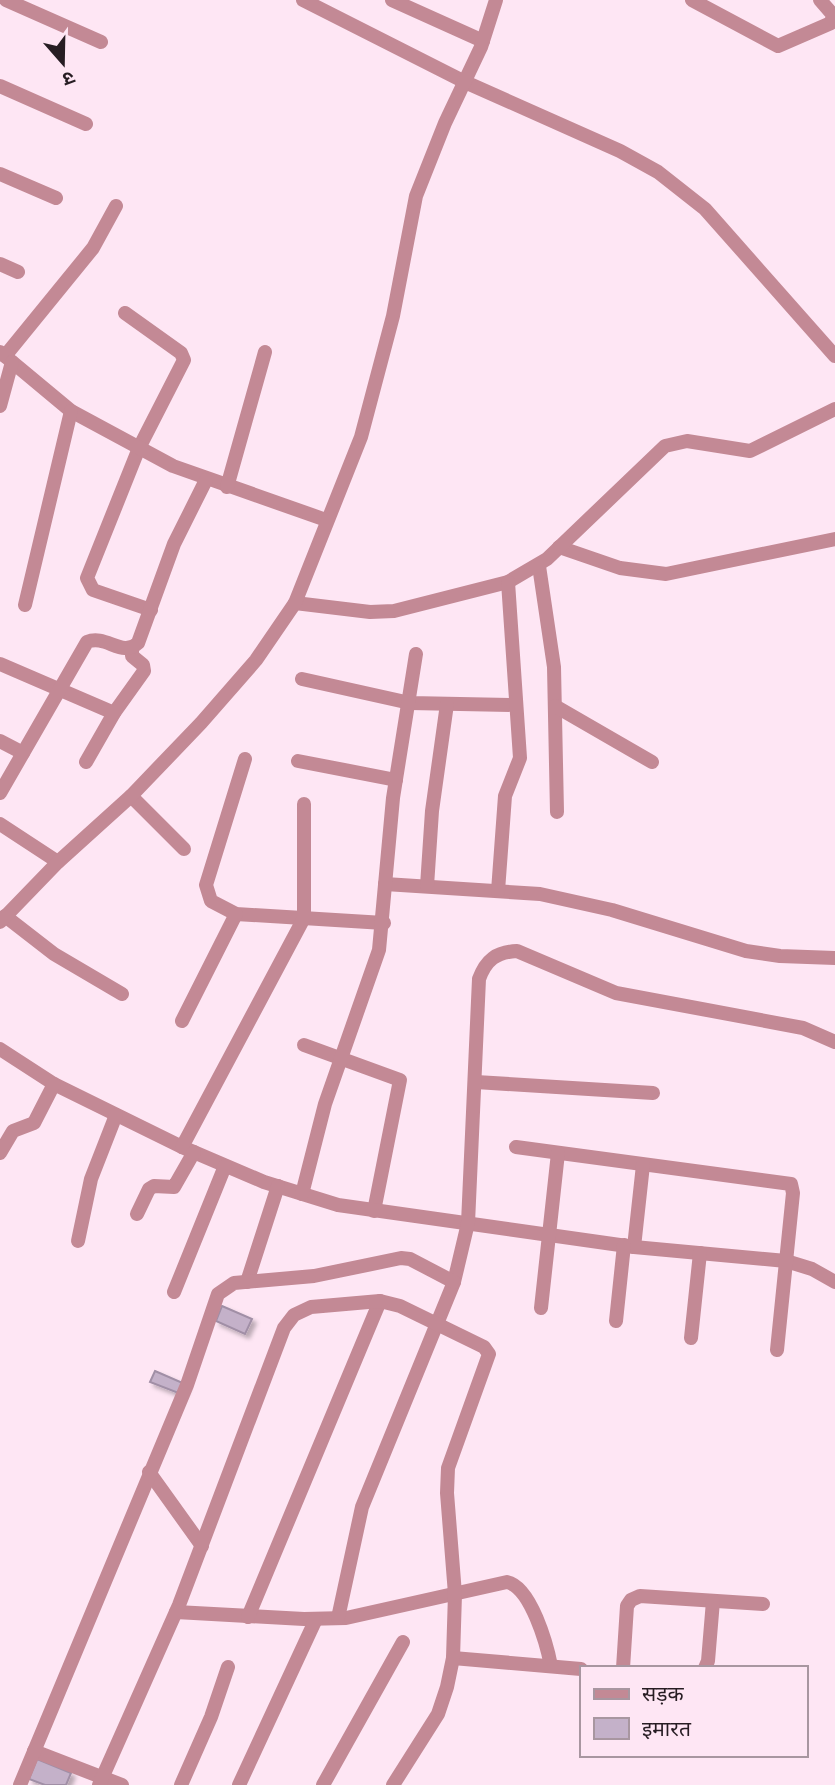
<svg xmlns="http://www.w3.org/2000/svg" width="835" height="1785" viewBox="0 0 835 1785" font-family="Cabin,'Noto Sans Devanagari',sans-serif">
	<style>
		.building { fill: #c4b1c9; stroke: #a18fa6; stroke-width: 2; filter: url(#shadow) }
		.lines { fill: none; stroke-linecap: round; stroke-linejoin: round }
		.minor { stroke: #c38995; stroke-width: 14 }
	</style>
	<defs>
		<filter id="shadow"><feDropShadow dx="4" dy="4" stdDeviation="2" flood-color="#0004"/></filter>
	</defs>
	<rect width="100%" height="100%" fill="#fee6f4"/>
	<g class="building">
		<path d="M222,1306L252,1319L245,1334L216,1321Z"/>
		<path d="M155,1371L185,1384L181,1394L150,1382Z"/>
		<path d="M37,1759L71,1773L66,1785H45L29,1779Z"/>
	</g>
	<g class="lines">
		<g class="minor">
			<path d="M6,0L101,42"/>
			<path d="M303,0L465,82L620,151L658,172L705,209L835,356"/>
			<path d="M392,0L483,41"/>
			<path d="M692,0L778,46L831,23L833,15L820,0"/>
			<path d="M0,86L86,124"/>
			<path d="M0,174L56,198"/>
			<path d="M0,264L18,272"/>
			<path d="M125,313L181,353L184,360L139,448L87,578L93,590L151,610"/>
			<path d="M0,352L71,411L173,466L326,520"/>
			<path d="M5,356L93,248L116,206"/>
			<path d="M0,406L12,362"/>
			<path d="M227,487L265,352"/>
			<path d="M559,547L620,568L666,574L835,539"/>
			<path d="M539,566L554,667L557,812"/>
			<path d="M295,603L370,612L394,611L508,582L547,559L665,446L687,441L750,451L835,409"/>
			<path d="M25,605L71,411"/>
			<path d="M0,664L114,713"/>
			<path d="M302,679L410,703L516,705"/>
			<path d="M555,706L652,762"/>
			<path d="M0,741L23,753"/>
			<path d="M245,759L206,885L211,901L236,914L384,923"/>
			<path d="M298,761L396,780"/>
			<path d="M86,762L114,713L144,671L143,665L132,656V648"/>
			<path d="M0,793L87,642C106,634 122,658 138,643L174,544L206,480"/>
			<path d="M131,796L184,849"/>
			<path d="M0,824L58,862"/>
			<path d="M385,884L540,894L612,910L746,951L780,956L835,958"/>
			<path d="M427,886L432,811L447,704"/>
			<path d="M498,891L505,796L520,758L508,582"/>
			<path d="M5,916L54,954L122,994"/>
			<path d="M0,922L58,862L131,796L201,723L256,660L295,603L361,437L393,316L416,196L445,123L481,47L496,0"/>
			<path d="M182,1021L236,914"/>
			<path d="M304,1045L400,1080L374,1211"/>
			<path d="M0,1049L54,1084L182,1147L264,1182L338,1205L634,1247L786,1261L812,1269L835,1282"/>
			<path d="M476,1082L653,1093"/>
			<path d="M182,1147L304,918V804"/>
			<path d="M516,1147L791,1184L793,1193L777,1350"/>
			<path d="M0,1153L13,1131L34,1123L54,1084"/>
			<path d="M302,1194L325,1104L379,950L393,798L416,654"/>
			<path d="M137,1214L149,1189L154,1186L174,1187L194,1152"/>
			<path d="M78,1241L91,1179L116,1115"/>
			<path d="M634,1247L643,1165"/>
			<path d="M247,1282L278,1186"/>
			<path d="M174,1292L225,1166"/>
			<path d="M541,1308L558,1153"/>
			<path d="M616,1321L624,1245"/>
			<path d="M691,1338L700,1253"/>
			<path d="M149,1472L202,1546"/>
			<path d="M176,1612L304,1619L346,1618L507,1582C531,1587 547,1645 551,1666"/>
			<path d="M248,1617L380,1301"/>
			<path d="M338,1618L362,1507L454,1282L468,1223L479,979C486,960 496,952 517,951L616,993L803,1028L835,1042"/>
			<path d="M453,1658L581,1669"/>
			<path d="M623,1668L627,1606L631,1600L640,1596L763,1604"/>
			<path d="M705,1668L708,1661L713,1601"/>
			<path d="M34,1751L122,1785"/>
			<path d="M20,1785L187,1385L218,1294L234,1283L314,1276L401,1258L410,1259L454,1282"/>
			<path d="M99,1785L179,1605L284,1328L294,1315L311,1307L380,1301L400,1306L484,1347L489,1354L448,1468L447,1493L455,1594L453,1658L447,1687L438,1714L393,1785"/>
			<path d="M181,1785L211,1717L228,1667"/>
			<path d="M239,1785L316,1619"/>
			<path d="M323,1785L403,1642"/>
		</g>
	</g>
	<rect x="580" y="1666" width="228" height="91" fill="#fee6f4" stroke="#a896a0" stroke-width="2"/>
	<rect x="594" y="1689" width="35" height="10" fill="#c38995" stroke="#a896a0" stroke-width="2"/>
	<text x="642" y="1701" font-size="21" fill="#271d23">सड़क</text>
	<rect x="594" y="1718" width="35" height="21" fill="#c4b1c9" stroke="#a896a0" stroke-width="2"/>
	<text x="642" y="1736" font-size="21" fill="#271d23">इमारत</text>
	<g transform="translate(63 63) rotate(160)" stroke="#fee6f4" stroke-width="5" paint-order="stroke">
	<path d="M0-5L12 26L0 18L-12 26Z" fill="#271d23"/>
	<text y="-10" font-size="19" font-weight="bold" text-anchor="middle" fill="#271d23">उ</text>
	</g>
</svg>
